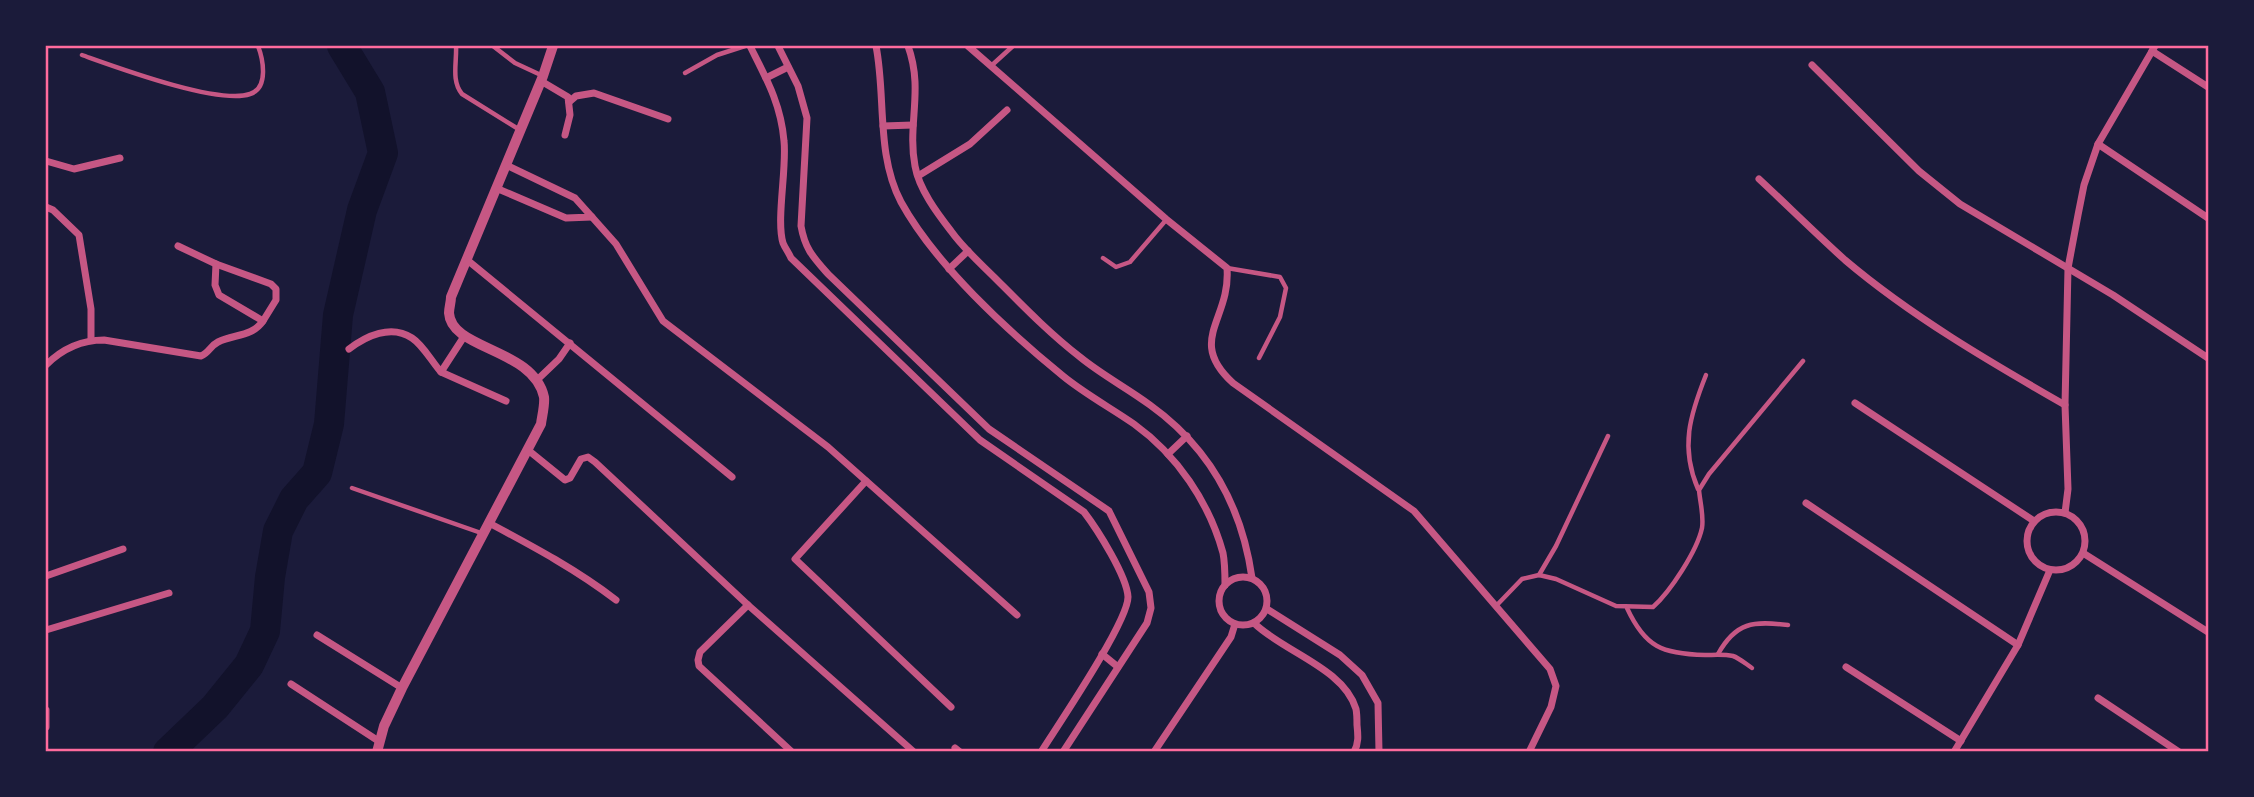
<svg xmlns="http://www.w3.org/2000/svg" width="2254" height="797" viewBox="0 0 2254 797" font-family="'Exo 2',sans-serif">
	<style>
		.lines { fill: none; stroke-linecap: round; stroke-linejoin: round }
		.river { stroke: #12122b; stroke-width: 30 }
		.service { stroke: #c65784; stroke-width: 4.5 }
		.minor { stroke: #c65784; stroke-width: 7 }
		.tertiary { stroke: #c65784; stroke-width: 10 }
		.neatline { fill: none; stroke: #ff6b9d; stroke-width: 2.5 }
	</style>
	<rect width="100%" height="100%" fill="#1b1b3a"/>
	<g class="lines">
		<path class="river" d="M168,752L215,707L249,665L265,631L270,577L278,531L294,499L317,473L329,424L338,315L362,210L383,153L370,92L342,46"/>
		<g class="service">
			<path d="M456,46C457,62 451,81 462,94L520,130"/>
			<path d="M493,46L515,63L543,76"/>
			<path d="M82,55C116,67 218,105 250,94C269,88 263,59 258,46"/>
			<path d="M991,66L1013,46"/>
			<path d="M685,73L717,55L745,46"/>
			<path d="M1103,258L1116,267L1130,262L1166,220"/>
			<path d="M1227,268L1280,277L1286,288L1280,317L1259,358"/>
			<path d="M352,488L484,534"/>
			<path d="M1698,489C1680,447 1690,415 1706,375"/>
			<path d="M1539,575L1556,546L1608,436"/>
			<path d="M1496,606L1522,579L1539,575L1556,579L1616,606L1653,607C1670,592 1697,551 1702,528C1704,516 1700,502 1699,490L1709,474L1803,361"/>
			<path d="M1627,608C1645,647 1662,654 1705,655C1714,655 1724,654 1733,656C1739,658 1746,664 1752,668"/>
			<path d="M1718,654C1736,622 1753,621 1788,625"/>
		</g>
		<g class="minor">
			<path d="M750,46C766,78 781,104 784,141C787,168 776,220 783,243C785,248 789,253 791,258L980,440L1084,512C1097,529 1127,576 1128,597C1128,622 1058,725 1041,752"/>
			<path d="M778,46L798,86L807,118L801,226C805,249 813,257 828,274L989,429L1109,511L1149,592L1151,608L1147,623L1063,752"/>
			<path d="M876,46C886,96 876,155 901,202C935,264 1008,331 1063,376C1085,394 1111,408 1134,424C1177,455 1209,502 1223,553C1225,563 1225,574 1225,585"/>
			<path d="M908,46C924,90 907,124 915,166C919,189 937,213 951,231C963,248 980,263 994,277C1022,305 1049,333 1080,357C1102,375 1127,388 1150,405C1210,448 1242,507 1252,578"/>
			<path d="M968,46L1166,219L1227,268C1231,320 1186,340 1233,383L1414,511L1550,669L1556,686L1551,707L1529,752"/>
			<path d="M2152,51L2208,87"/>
			<path d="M1812,65L1919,171L1960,204L2113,295L2208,358"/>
			<path d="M766,78L788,67"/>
			<path d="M541,81L568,97L570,115L565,135"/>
			<path d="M569,102L576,96L594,93L668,119"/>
			<path d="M883,126L913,125"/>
			<path d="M2098,144L2208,218"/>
			<path d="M46,161L74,169L120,158"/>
			<path d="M918,176L970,144L1007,110"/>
			<path d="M1759,179C1788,206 1816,234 1845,260C1911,316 1990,362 2065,405"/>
			<path d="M496,188L566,218L592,217L575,198L506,165"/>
			<path d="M46,207L53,210L79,235L91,309V340"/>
			<path d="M592,217L616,244L663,321L828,447L1017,615"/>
			<path d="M178,246L216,264L271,284L276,289V300L263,321"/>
			<path d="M466,259L732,477"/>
			<path d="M949,269L968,251"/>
			<path d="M465,335L441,372L506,401"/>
			<path d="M349,349C366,336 391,324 412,338C423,345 432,362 441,372"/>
			<path d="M46,365C62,349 81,340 104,340L201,356C209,353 210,346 218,342C234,334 252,337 263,321L219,295L215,285L216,264"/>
			<path d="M536,381L559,359L570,343"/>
			<path d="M1855,403L2034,521"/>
			<path d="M528,450L565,480L570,478L581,459L588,457L595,462L748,605L914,752"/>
			<path d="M1168,454L1187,436"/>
			<path d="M866,481L795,559L951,707"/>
			<path d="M1806,503L2018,645"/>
			<circle cx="2056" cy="541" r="29"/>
			<path d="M2065,513L2068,489L2065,405L2068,268L2078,215L2084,185L2098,144L2155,46"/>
			<path d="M491,524C534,547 577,570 616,600"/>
			<path d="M2083,553L2208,632"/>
			<path d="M46,576L123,549"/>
			<circle cx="1243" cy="601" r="24"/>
			<path d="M748,605L700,652L698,660L699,666L792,752"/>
			<path d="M1267,609L1340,655L1362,675L1378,703L1379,752"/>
			<path d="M1254,623C1282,651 1344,668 1356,709C1357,714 1357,720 1357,725C1358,735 1359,743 1354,752"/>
			<path d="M46,630L169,593"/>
			<path d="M317,635L402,688"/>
			<path d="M1102,654L1118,667"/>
			<path d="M1846,667L1961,741"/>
			<path d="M291,684L380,742"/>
			<path d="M2098,698L2179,752"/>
			<path d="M46,710V727"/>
			<path d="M955,748L960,752"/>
			<path d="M1154,752L1231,637L1235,624"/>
			<path d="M1954,752L2018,645L2050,570"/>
		</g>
		<path class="tertiary" d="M377,752L384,726L402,688L541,424C542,416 545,405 544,397C533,348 451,350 449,313C449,308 451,302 451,297L543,76L553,46"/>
	</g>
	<rect width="2254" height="797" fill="none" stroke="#1b1b3a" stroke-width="94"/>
	<rect x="47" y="47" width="2160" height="703" class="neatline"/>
</svg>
